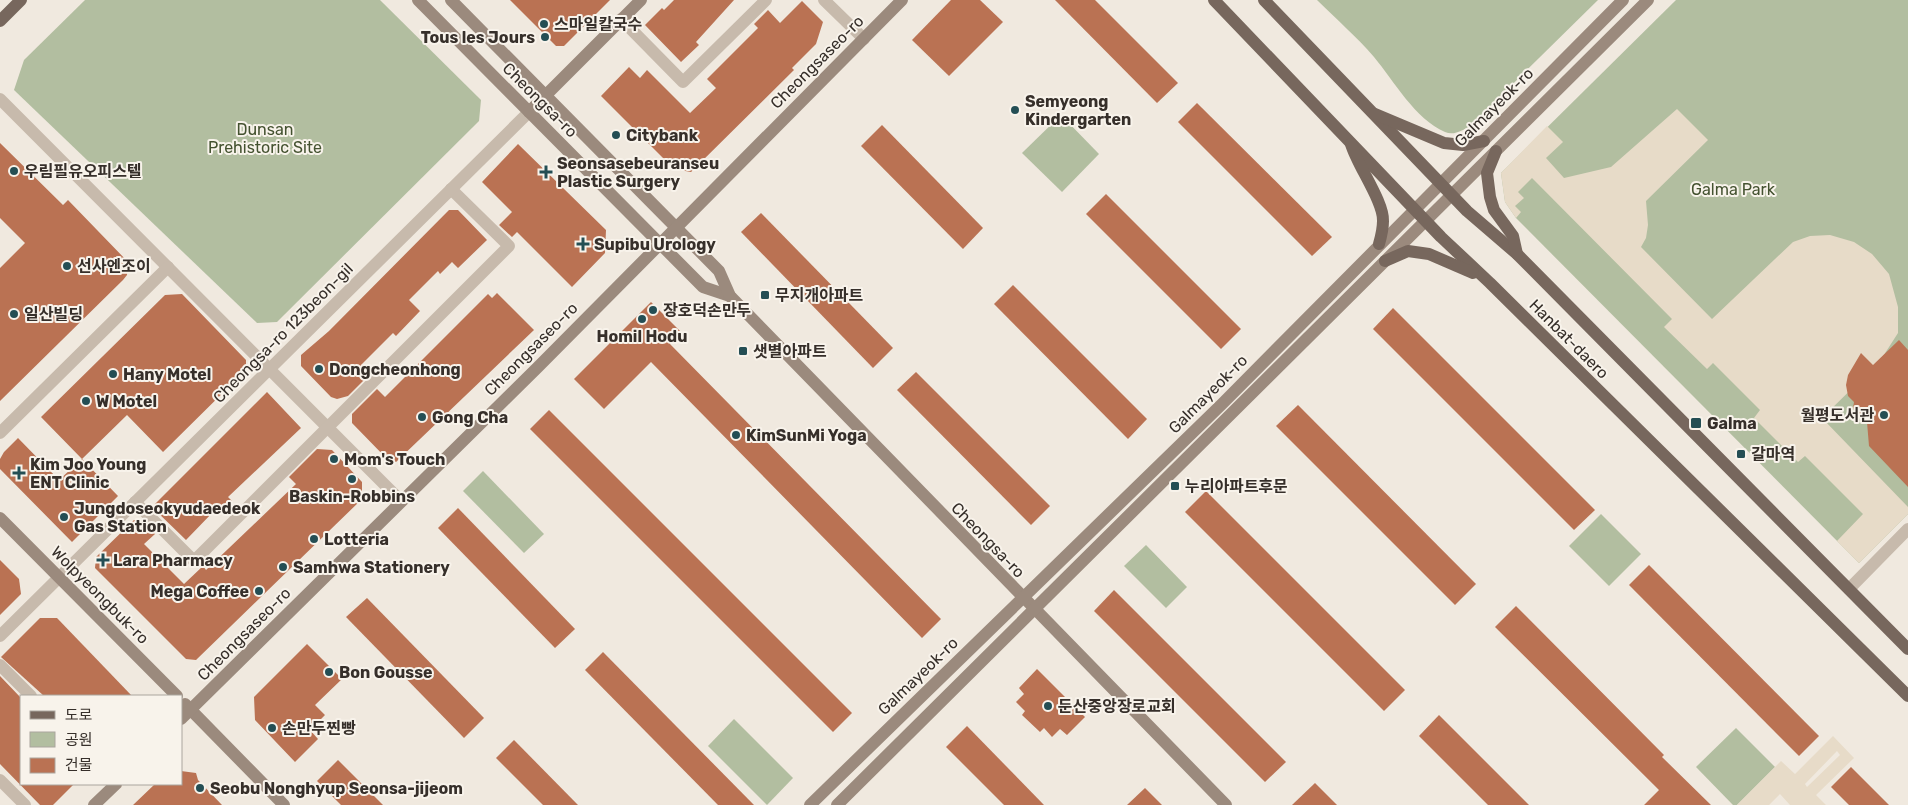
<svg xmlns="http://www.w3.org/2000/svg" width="1908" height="805" viewBox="0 0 1908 805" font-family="Rubik,'Noto Sans KR',sans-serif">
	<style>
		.green { fill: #b2bea0 }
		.plaza { fill: #e7dbc8; fill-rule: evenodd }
		.building { fill: #ba7253 }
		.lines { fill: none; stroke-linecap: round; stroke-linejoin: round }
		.street { stroke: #c7baac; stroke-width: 12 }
		.secondary { stroke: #9b8a7d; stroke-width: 12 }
		.primary { stroke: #77675d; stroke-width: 12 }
		.poi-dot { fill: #244e54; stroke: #f8f3eb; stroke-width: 2 }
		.labels { text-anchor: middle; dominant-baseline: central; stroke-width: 4; stroke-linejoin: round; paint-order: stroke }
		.poi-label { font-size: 16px; font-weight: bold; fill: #362f2a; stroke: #f8f3eb; text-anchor: start }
		.street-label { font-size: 16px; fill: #362f2a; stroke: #f8f3eb }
		.park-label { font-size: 16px; fill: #445230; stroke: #f8f3eb }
	</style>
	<rect width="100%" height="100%" fill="#f0e9df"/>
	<g class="green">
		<path d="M85,0H380L481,100L479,121L277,322L257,323L14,90L24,60Z"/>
		<path d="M1317,0H1598L1470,126C1463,130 1454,136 1445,132C1415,119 1394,81 1374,57C1357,37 1336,19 1317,0Z"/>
		<path d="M1676,0H1908V514L1859,563L1516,218L1505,202L1501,173Z"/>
		<path d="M1061,115L1099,154L1062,192L1022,153Z"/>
		<path d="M483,471L544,534L524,553L463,491Z"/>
		<path d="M1601,514L1641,554L1609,586L1569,546Z"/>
		<path d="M1146,545L1187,587L1166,608L1124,566Z"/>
		<path d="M734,719L793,778L767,805L708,746Z"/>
		<path d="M1736,728L1775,767L1737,805H1733L1696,767Z"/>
	</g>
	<g class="plaza">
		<path d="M1677,109L1708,140L1646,201L1648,225L1646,238L1641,247L1712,319L1793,242L1810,236L1830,235L1854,242L1872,254L1889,274L1898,307V333L1880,361L1822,418L1908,507V514L1859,563L1837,541L1863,514L1805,456L1798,462L1754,418L1760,410L1713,363L1707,369L1664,327L1672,319L1532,178L1518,192L1524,198L1515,206L1521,212L1516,218L1505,202L1501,173L1547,126L1563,142L1546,158L1564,178L1611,167Z"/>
		<path d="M1833,736L1854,758L1816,795L1826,805H1790L1780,794L1769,805H1737L1781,761L1795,774ZM1837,751L1840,755L1807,787L1805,784Z"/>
	</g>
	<g class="building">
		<path d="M510,0H610L564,46H556Z"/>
		<path d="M674,0H734L696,42L699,45L681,62L645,25L662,8L664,10Z"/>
		<path d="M951,0H980L1003,22L949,76L912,40Z"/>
		<path d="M1055,0H1095L1178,83L1157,103Z"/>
		<path d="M802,1L823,22L816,44L792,68L794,70L691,172L674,169L601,96L629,67L640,78L647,70L690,113L716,88L707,79L758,28L754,24L768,10L780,23Z"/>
		<path d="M1197,103L1332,237L1312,256L1178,122Z"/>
		<path d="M882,125L983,228L963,249L861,146Z"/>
		<path d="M0,143L63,205L68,200L128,262L127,275L123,280L0,401V268L25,243L0,218Z"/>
		<path d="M518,144L606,230L605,253L572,287L517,232L512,237L499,225L512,212L482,182Z"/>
		<path d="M1106,194L1241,329L1221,349L1086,214Z"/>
		<path d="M449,210H458L487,240L458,268L452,262L440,274L438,271L409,300L420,311L396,336L393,333L361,365L364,368L360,372L366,378L348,396L337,399L331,397L301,366V355L329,331Z"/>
		<path d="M761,213L893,348L873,368L741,232Z"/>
		<path d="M1013,285L1147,419L1128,439L994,304Z"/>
		<path d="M497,293L534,330L396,462L389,461L352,423V414L377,389L385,397L488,294L492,298Z"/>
		<path d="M182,294L246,360V370L163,452L127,415L82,459L41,417L165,295Z"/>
		<path d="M651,302L681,332L670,344L941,619L922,638L651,362L604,409L574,379Z"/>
		<path d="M1393,308L1595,510L1574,530L1373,329Z"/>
		<path d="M1899,340L1908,350V487L1869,446L1867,422L1853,408L1854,402L1848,396L1846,385L1848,375L1861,353L1873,365Z"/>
		<path d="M916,372L1050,506L1031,525L897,390Z"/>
		<path d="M267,392L301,428L228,497L232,501L219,514L215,510L186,540L152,507Z"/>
		<path d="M1298,405L1476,584L1455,605L1276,426Z"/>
		<path d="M549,410L852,713L833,732L530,429Z"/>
		<path d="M18,438L59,480L82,459L118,496L72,542L0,469V459L4,452Z"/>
		<path d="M317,449L332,450L362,482V499L196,660L186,659L95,568L96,557L134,520H141L155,534L144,544L184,584L203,566L206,570L296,484L289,477Z"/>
		<path d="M1206,491L1405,690L1384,711L1185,512Z"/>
		<path d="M458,508L575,629L555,648L438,528Z"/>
		<path d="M0,560L19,579L21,594L0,615Z"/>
		<path d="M1649,565L1819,736L1799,756L1629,585Z"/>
		<path d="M1114,590L1286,762L1265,782L1094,611Z"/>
		<path d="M367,598L484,718L464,738L346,617Z"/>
		<path d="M1516,606L1664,755L1662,757L1711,805H1644L1659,790L1495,627Z"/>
		<path d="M40,618H57L132,696H44L1,657Z"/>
		<path d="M307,644L342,679L315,705L325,715L310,730L318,739L295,762L255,720L254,697Z"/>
		<path d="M603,652L754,805H718L585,670Z"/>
		<path d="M1037,669L1085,717L1067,735L1060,729L1052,737L1044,728L1040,732L1022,715L1025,711L1016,702L1024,694L1019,688Z"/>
		<path d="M0,676L21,698V784H74L53,805H40L0,764Z"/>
		<path d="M1439,715L1529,805H1488L1419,736Z"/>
		<path d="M967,726L1044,805H1004L946,747Z"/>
		<path d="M514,740L578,805H543L496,758Z"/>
		<path d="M338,760L383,805H341L317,781Z"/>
		<path d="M1851,767L1889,805H1849L1831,787Z"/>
		<path d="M181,771L196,773L198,780L222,805H133L155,784H181Z"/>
		<path d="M1315,783L1337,805H1292Z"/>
		<path d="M1145,788L1162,805H1127Z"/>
	</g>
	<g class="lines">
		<g class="street">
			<path d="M824,0L864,39"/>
			<path d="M621,19L683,82L766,0"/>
			<path d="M0,99L401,501"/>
			<path d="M0,433L168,267"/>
			<path d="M135,502L194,561L509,246L451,189"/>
			<path d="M1849,589L1908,529"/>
			<path d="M0,636L529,112"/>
			<path d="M0,665L31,696"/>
			<path d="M0,780L25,805"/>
		</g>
		<g class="secondary">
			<path d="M418,0L703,287L730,296"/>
			<path d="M451,0L719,271L730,296L1226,805"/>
			<path d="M529,112L641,0"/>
			<path d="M0,518L177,696"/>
			<path d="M185,704L284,805"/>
			<path d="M181,719L538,367L902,0"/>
			<path d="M94,805L116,784"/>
			<path d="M810,805L1222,404L1623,0"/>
			<path d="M837,805L1648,0"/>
		</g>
		<g class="primary">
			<path d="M1214,0L1441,237L1490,283L1908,696"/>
			<path d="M1264,0L1467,211L1517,254L1908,649"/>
			<path d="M0,21L21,0"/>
			<path d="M1375,114L1444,143L1463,145L1484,141"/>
			<path d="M1351,144C1357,165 1384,202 1383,221C1383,228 1381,237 1379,244"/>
			<path d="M1496,151L1487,173L1490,197L1494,210L1513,236L1517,254"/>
			<path d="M1385,261L1408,251L1429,254L1473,273"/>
		</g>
	</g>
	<g class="poi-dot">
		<circle cx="544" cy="24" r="5"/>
		<circle cx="545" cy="37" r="5"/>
		<circle cx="1015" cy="110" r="5"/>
		<circle cx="616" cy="135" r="5"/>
		<circle cx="14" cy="171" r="5"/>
		<path d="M543.5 164.5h5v5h5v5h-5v5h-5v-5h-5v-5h5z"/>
		<path d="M580.5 236.5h5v5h5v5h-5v5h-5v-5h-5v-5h5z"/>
		<circle cx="67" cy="266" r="5"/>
		<rect x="760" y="290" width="10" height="10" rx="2.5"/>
		<circle cx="653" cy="310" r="5"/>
		<circle cx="14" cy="314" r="5"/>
		<circle cx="642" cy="319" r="5"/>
		<rect x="738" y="346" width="10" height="10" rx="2.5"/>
		<circle cx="319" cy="369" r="5"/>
		<circle cx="113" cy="374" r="5"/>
		<circle cx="86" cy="401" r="5"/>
		<circle cx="1884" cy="415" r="5"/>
		<circle cx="422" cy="417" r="5"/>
		<rect x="1690" y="417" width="12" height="12" rx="2.5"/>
		<circle cx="736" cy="435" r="5"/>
		<rect x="1736" y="449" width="10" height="10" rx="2.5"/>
		<circle cx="334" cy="459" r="5"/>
		<path d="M16.5 465.5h5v5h5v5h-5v5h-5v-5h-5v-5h5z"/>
		<circle cx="352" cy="479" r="5"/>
		<rect x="1170" y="481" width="10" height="10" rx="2.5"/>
		<circle cx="64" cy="517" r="5"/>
		<circle cx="314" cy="539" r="5"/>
		<path d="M100.5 552.5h5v5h5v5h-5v5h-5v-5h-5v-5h5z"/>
		<circle cx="283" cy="567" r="5"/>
		<circle cx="259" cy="591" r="5"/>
		<circle cx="329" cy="672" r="5"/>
		<circle cx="1048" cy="706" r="5"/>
		<circle cx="272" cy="728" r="5"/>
		<circle cx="200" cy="788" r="5"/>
	</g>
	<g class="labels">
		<g class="poi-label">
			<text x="554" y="24">스마일칼국수</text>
			<text x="535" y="37" text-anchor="end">Tous les Jours</text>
			<text x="1025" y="101">Semyeong<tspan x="1025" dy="18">Kindergarten</tspan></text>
			<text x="626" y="135">Citybank</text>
			<text x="557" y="163">Seonsasebeuranseu<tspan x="557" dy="18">Plastic Surgery</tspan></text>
			<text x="24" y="171">우림필유오피스텔</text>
			<text x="594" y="244">Supibu Urology</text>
			<text x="77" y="266">선사엔조이</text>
			<text x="775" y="295">무지개아파트</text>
			<text x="663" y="310">장호덕손만두</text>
			<text x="24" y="314">일산빌딩</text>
			<text x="642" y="336" text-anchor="middle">Homil Hodu</text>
			<text x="753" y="351">샛별아파트</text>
			<text x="329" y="369">Dongcheonhong</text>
			<text x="123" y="374">Hany Motel</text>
			<text x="96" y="401">W Motel</text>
			<text x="1874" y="415" text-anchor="end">월평도서관</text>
			<text x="432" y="417">Gong Cha</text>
			<text x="1707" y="423">Galma</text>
			<text x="746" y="435">KimSunMi Yoga</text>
			<text x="1751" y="454">갈마역</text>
			<text x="344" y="459">Mom's Touch</text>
			<text x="30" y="464">Kim Joo Young<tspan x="30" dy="18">ENT Clinic</tspan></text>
			<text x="1185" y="486">누리아파트후문</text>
			<text x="352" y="496" text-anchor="middle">Baskin-Robbins</text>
			<text x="74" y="508">Jungdoseokyudaedeok<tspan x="74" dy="18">Gas Station</tspan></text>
			<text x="324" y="539">Lotteria</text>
			<text x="113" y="560">Lara Pharmacy</text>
			<text x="293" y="567">Samhwa Stationery</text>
			<text x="249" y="591" text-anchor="end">Mega Coffee</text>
			<text x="339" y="672">Bon Gousse</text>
			<text x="1058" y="706">둔산중앙장로교회</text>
			<text x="282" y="728">손만두찐빵</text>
			<text x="210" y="788">Seobu Nonghyup Seonsa-jijeom</text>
		</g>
		<g class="street-label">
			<text transform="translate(817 62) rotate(-45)">Cheongsaseo-ro</text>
			<text transform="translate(540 100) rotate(45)">Cheongsa-ro</text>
			<text transform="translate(1494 107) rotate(-45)">Galmayeok-ro</text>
			<text transform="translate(283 333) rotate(-45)">Cheongsa-ro 123beon-gil</text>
			<text transform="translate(1569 339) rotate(45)">Hanbat-daero</text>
			<text transform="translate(531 349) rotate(-45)">Cheongsaseo-ro</text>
			<text transform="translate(1208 394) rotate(-45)">Galmayeok-ro</text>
			<text transform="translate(988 540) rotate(46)">Cheongsa-ro</text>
			<text transform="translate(100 595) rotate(45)">Wolpyeongbuk-ro</text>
			<text transform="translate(244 634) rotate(-45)">Cheongsaseo-ro</text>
			<text transform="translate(918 676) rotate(-44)">Galmayeok-ro</text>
		</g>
		<g class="park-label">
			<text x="265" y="129">Dunsan<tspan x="265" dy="18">Prehistoric Site</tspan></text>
			<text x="1733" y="189">Galma Park</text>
		</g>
	</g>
	<rect x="20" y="695" width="162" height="90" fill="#f8f3eb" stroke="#aaa59e"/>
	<rect x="30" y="711" width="25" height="8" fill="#77675d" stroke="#aaa59e"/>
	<text x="65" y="720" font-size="15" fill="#362f2a">도로</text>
	<rect x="30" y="732" width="25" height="15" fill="#b2bea0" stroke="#aaa59e"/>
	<text x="65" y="745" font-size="15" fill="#362f2a">공원</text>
	<rect x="30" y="758" width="25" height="15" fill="#ba7253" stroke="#aaa59e"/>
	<text x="65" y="770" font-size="15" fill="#362f2a">건물</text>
</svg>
